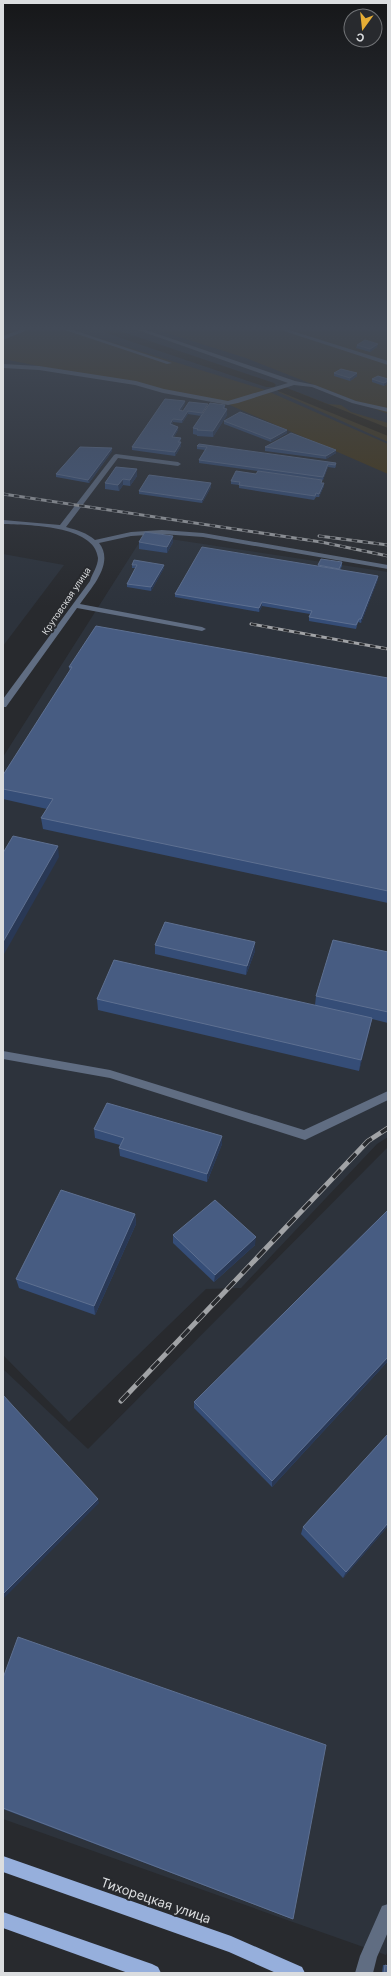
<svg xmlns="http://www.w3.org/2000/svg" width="391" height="1976" viewBox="0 0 391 1976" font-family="Inter,sans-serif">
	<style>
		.built { fill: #2d333c }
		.green { fill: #47340b }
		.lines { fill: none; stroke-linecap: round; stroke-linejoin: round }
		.canal { fill: #261800; fill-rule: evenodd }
		.minor { fill: #606d82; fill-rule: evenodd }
		.major { fill: #96afdc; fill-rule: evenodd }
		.rail-far1-casing { stroke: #a1a3a6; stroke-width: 3 }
		.rail-casing { stroke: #a1a3a6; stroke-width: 5 }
		.rail-far1 { stroke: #282a2e; stroke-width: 2; stroke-dasharray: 5.5; stroke-linecap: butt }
		.rail { stroke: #282a2e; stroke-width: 3.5; stroke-dasharray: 11; stroke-linecap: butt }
		.wall { fill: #354d77 }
		.shaded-wall { fill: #293855 }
		.building { fill: #475c82; stroke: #5e7091 }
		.labels { text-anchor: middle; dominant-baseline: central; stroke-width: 4; stroke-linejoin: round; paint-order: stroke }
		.far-street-label { font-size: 9px; fill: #dbdddf; stroke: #282a2e }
		.near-street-label { font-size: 13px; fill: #dbdddf; stroke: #282a2e }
	</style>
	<rect width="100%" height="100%" fill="#282a2e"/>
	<g class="built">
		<path d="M144,535L388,572V1137L377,1144L241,1288L206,1289L69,1422L3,1355V757Z"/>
		<path d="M3,554L64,565L3,646Z"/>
		<path d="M388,1147V1951L386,1955L3,1819V1369L88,1449Z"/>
	</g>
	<g class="green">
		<path d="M3,330H72L265,390L388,444V474L223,402L3,359Z"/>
		<path d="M157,330H388V414L246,358Z"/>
		<path d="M287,391L297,392L328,404L341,405L351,412L388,423V442L278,392Z"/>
	</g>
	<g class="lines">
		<g class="canal">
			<path d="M102,330H117L274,383L276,385L274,387H266L103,332Z"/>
			<path d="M282,386L388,428V436L278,391L276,389Z"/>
		</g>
		<g class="minor">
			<path d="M19,330H27L3,340V336Z"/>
			<path d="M65,330H73L172,363L167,364Z"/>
			<path d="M138,330H146L295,381L315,385L356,401L388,408V412L352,403L312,387L294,385L238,403L228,405L163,393L135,385L39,370L3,368V364L39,366L136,381L164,389L228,401L288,383Z"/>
			<path d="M281,330H289L388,361V365Z"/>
			<path d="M116,454L178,462L181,464L178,466L118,458L66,527C77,530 87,533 95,540L131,532L162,530L203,533L388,565V569L203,537L162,534L131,536L99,543C115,563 91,588 80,604L202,627L206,629L202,631L77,608L6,707H3V699L90,581C92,574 98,566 98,558C95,525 27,525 3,524V520L60,525L114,455Z"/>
			<path d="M3,1051L110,1070L304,1130L388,1091V1100L305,1140L110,1078L3,1059Z"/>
			<path d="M388,1904V1932L377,1957L373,1973H355L360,1956L382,1906Z"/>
		</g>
		<g class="major">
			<path d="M3,1856L231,1936L302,1967L305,1973H276L229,1952L3,1872Z"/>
			<path d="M3,1912L152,1964L158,1967L161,1973H128L3,1928Z"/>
		</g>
		<g class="rail-far1-casing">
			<g id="rail-far1">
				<path d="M3,494L321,542L388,556"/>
				<path d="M319,536L388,545"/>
				<path d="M251,624L388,649"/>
			</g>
		</g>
		<g class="rail-casing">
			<path id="rail" d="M121,1401L368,1141L388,1128"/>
		</g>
		<use href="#rail-far1" class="rail-far1"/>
		<use href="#rail" class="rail"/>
	</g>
	<g class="wall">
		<path d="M357,345L377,347L370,352L356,348Z"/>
		<path d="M334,373H357V376L350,381L334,376Z"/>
		<path d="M372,379H388V383L384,386L372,382Z"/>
		<path d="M185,404L181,411H183L225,405V409L227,415L213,437L197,436V435L193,434V428L201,416L188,414L182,423L173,422L172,424L178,427V430L174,437L181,438L180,442H181V446L175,456L132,450V447Z"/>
		<path d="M224,421L287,430V433L271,442L224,424Z"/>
		<path d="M197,446L336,463V466L335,468L328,467L323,480L199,463V460L205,450L197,449Z"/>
		<path d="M265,447L336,450V453L326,459L265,451Z"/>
		<path d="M112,451L89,483L56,477V474Z"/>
		<path d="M137,469V476L130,486L123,485L119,491L105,489V483Z"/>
		<path d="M231,481L322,483L324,486L319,497H316L314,500L239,488V485L231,484Z"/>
		<path d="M211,487L202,503L139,494V491Z"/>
		<path d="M139,542H173L167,553L139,549Z"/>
		<path d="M342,562V566L340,570L378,576V579L361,623L358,622L356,629L309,621V617L310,614L262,606L259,612L175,597V594L318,566V565Z"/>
		<path d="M132,565L164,568L151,591L127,587V584L136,568H132Z"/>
		<path d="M69,667L388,678V903L43,829L41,818L47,809L3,799V775L70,671Z"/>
		<path d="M155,945L255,951L246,975L155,954Z"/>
		<path d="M388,952V1023L372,1019L359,1071L98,1010L97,999L315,1005L316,996Z"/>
		<path d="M94,1129L222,1136V1144L207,1182L120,1156L119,1148L120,1145L95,1138Z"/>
		<path d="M388,1210V1361L272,1487L194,1408V1402Z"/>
		<path d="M135,1214L136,1224L95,1315L19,1288L16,1279Z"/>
		<path d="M173,1235L255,1245L214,1282L173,1243Z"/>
		<path d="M388,1434V1526L343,1578L301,1534L303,1527Z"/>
		<path d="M3,1678L293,1919H292L3,1809Z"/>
		<path d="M383,1965H385L388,1973H382Z"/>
	</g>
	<g class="shaded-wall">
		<path d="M378,344L377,347L370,352V349Z"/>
		<path d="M357,373V376L350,381V378Z"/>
		<path d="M388,381V383L384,386V383Z"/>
		<path d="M185,401V404L179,414V410Z"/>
		<path d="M208,404L207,407L202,416V413Z"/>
		<path d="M227,409V415L213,437V431Z"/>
		<path d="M188,411V414L182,423V420Z"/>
		<path d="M173,419V422L170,427V424Z"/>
		<path d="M178,427V430L172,440V437Z"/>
		<path d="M287,430V433L271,442V439Z"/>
		<path d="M181,442V446L175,456V452Z"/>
		<path d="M112,448V451L89,483L88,480Z"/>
		<path d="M336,450V453L326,459V456Z"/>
		<path d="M328,464V467L323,480V477Z"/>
		<path d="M137,469V476L130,486V480Z"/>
		<path d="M123,479V485L119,491L118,485Z"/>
		<path d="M211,483V487L202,503V500Z"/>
		<path d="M324,483V486L319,497V494Z"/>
		<path d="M173,536V542L167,553V547Z"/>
		<path d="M164,565V568L151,591V587Z"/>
		<path d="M378,576V579L361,623V619Z"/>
		<path d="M262,602V606L259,612V608Z"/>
		<path d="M58,846L59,857L3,956V942Z"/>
		<path d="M255,942V951L246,975L247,966Z"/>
		<path d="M372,1018L370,1028L359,1071L361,1060Z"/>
		<path d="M222,1136V1144L207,1182V1174Z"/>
		<path d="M135,1214L136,1224L95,1315L94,1306Z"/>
		<path d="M256,1237L255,1245L214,1282L215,1275Z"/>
		<path d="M388,1357V1361L272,1487V1481Z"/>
		<path d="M98,1499L99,1503L3,1599V1594Z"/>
		<path d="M388,1523V1526L343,1578L346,1572Z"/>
	</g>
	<g class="building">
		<path d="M365,340L378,344L370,349L357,345Z"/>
		<path d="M341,369L357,373L350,378L334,373Z"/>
		<path d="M378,376L388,379V381L384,383L372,379Z"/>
		<path d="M165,399L185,401L179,410L183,411L189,402L208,404L202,413L188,411L182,420L173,419L170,424L178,427L172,437L181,438L178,442H181L175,452L132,447Z"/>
		<path d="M210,403L225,405L223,408L227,409L213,431L197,430L198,429L193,428Z"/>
		<path d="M240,412L287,430L271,439L224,421Z"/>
		<path d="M291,433L336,450L326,456L265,447Z"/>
		<path d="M199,444L336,463L335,465L328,464L323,477L199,460L207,447L197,446Z"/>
		<path d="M80,447L112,448L88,480L56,474Z"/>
		<path d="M116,467L137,469L130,480L123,479L118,485L105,483Z"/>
		<path d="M236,471L256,474L258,471L322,480L321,483H324L319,494L316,493L315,496L239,485L240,482L231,481Z"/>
		<path d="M149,475L211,483L202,500L139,491Z"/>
		<path d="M145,532L173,536L167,547L139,542Z"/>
		<path d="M202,547L378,576L361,619H359L356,625L309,617L312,611L262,602L259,608L175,594Z"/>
		<path d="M321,559L342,562L339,569L318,565Z"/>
		<path d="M134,560L164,565L151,587L127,584L137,565H132Z"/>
		<path d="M96,626L388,678V891L41,818L53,799L3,789V775L72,667H69Z"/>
		<path d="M13,836L58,846L3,942V853Z"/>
		<path d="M165,922L255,942L247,966L155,945Z"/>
		<path d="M333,940L388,952V1012L316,996Z"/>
		<path d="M114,960L372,1018L361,1060L97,999Z"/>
		<path d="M107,1103L222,1136L207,1174L119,1148L124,1138L94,1129Z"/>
		<path d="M61,1190L135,1214L94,1306L16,1279Z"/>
		<path d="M215,1200L256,1237L215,1275L173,1235Z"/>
		<path d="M388,1210V1357L272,1481L194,1402Z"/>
		<path d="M3,1395L98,1499L3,1594Z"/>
		<path d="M388,1434V1523L346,1572L303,1527Z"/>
		<path d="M18,1637L326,1745L293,1919L3,1808V1678Z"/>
		<path d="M385,1965L388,1966V1973H384Z"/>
	</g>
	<linearGradient id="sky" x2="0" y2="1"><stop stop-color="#161719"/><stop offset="0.54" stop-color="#424a57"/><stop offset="1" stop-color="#424a57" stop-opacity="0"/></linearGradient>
	<rect width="391" height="607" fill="url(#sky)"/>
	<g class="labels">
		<g class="far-street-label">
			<text transform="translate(66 601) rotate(-56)">Крутовская улица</text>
		</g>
		<g class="near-street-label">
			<text transform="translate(156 1900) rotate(19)">Тихорецкая улица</text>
		</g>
	</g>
	<rect width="391" height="1976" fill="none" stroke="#dbdddf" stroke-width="8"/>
	<g transform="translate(363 28) rotate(195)"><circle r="19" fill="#282a2e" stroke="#707275"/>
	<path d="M0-3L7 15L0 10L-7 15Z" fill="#e5ad35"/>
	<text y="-6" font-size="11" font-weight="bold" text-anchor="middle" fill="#dbdddf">С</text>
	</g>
</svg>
